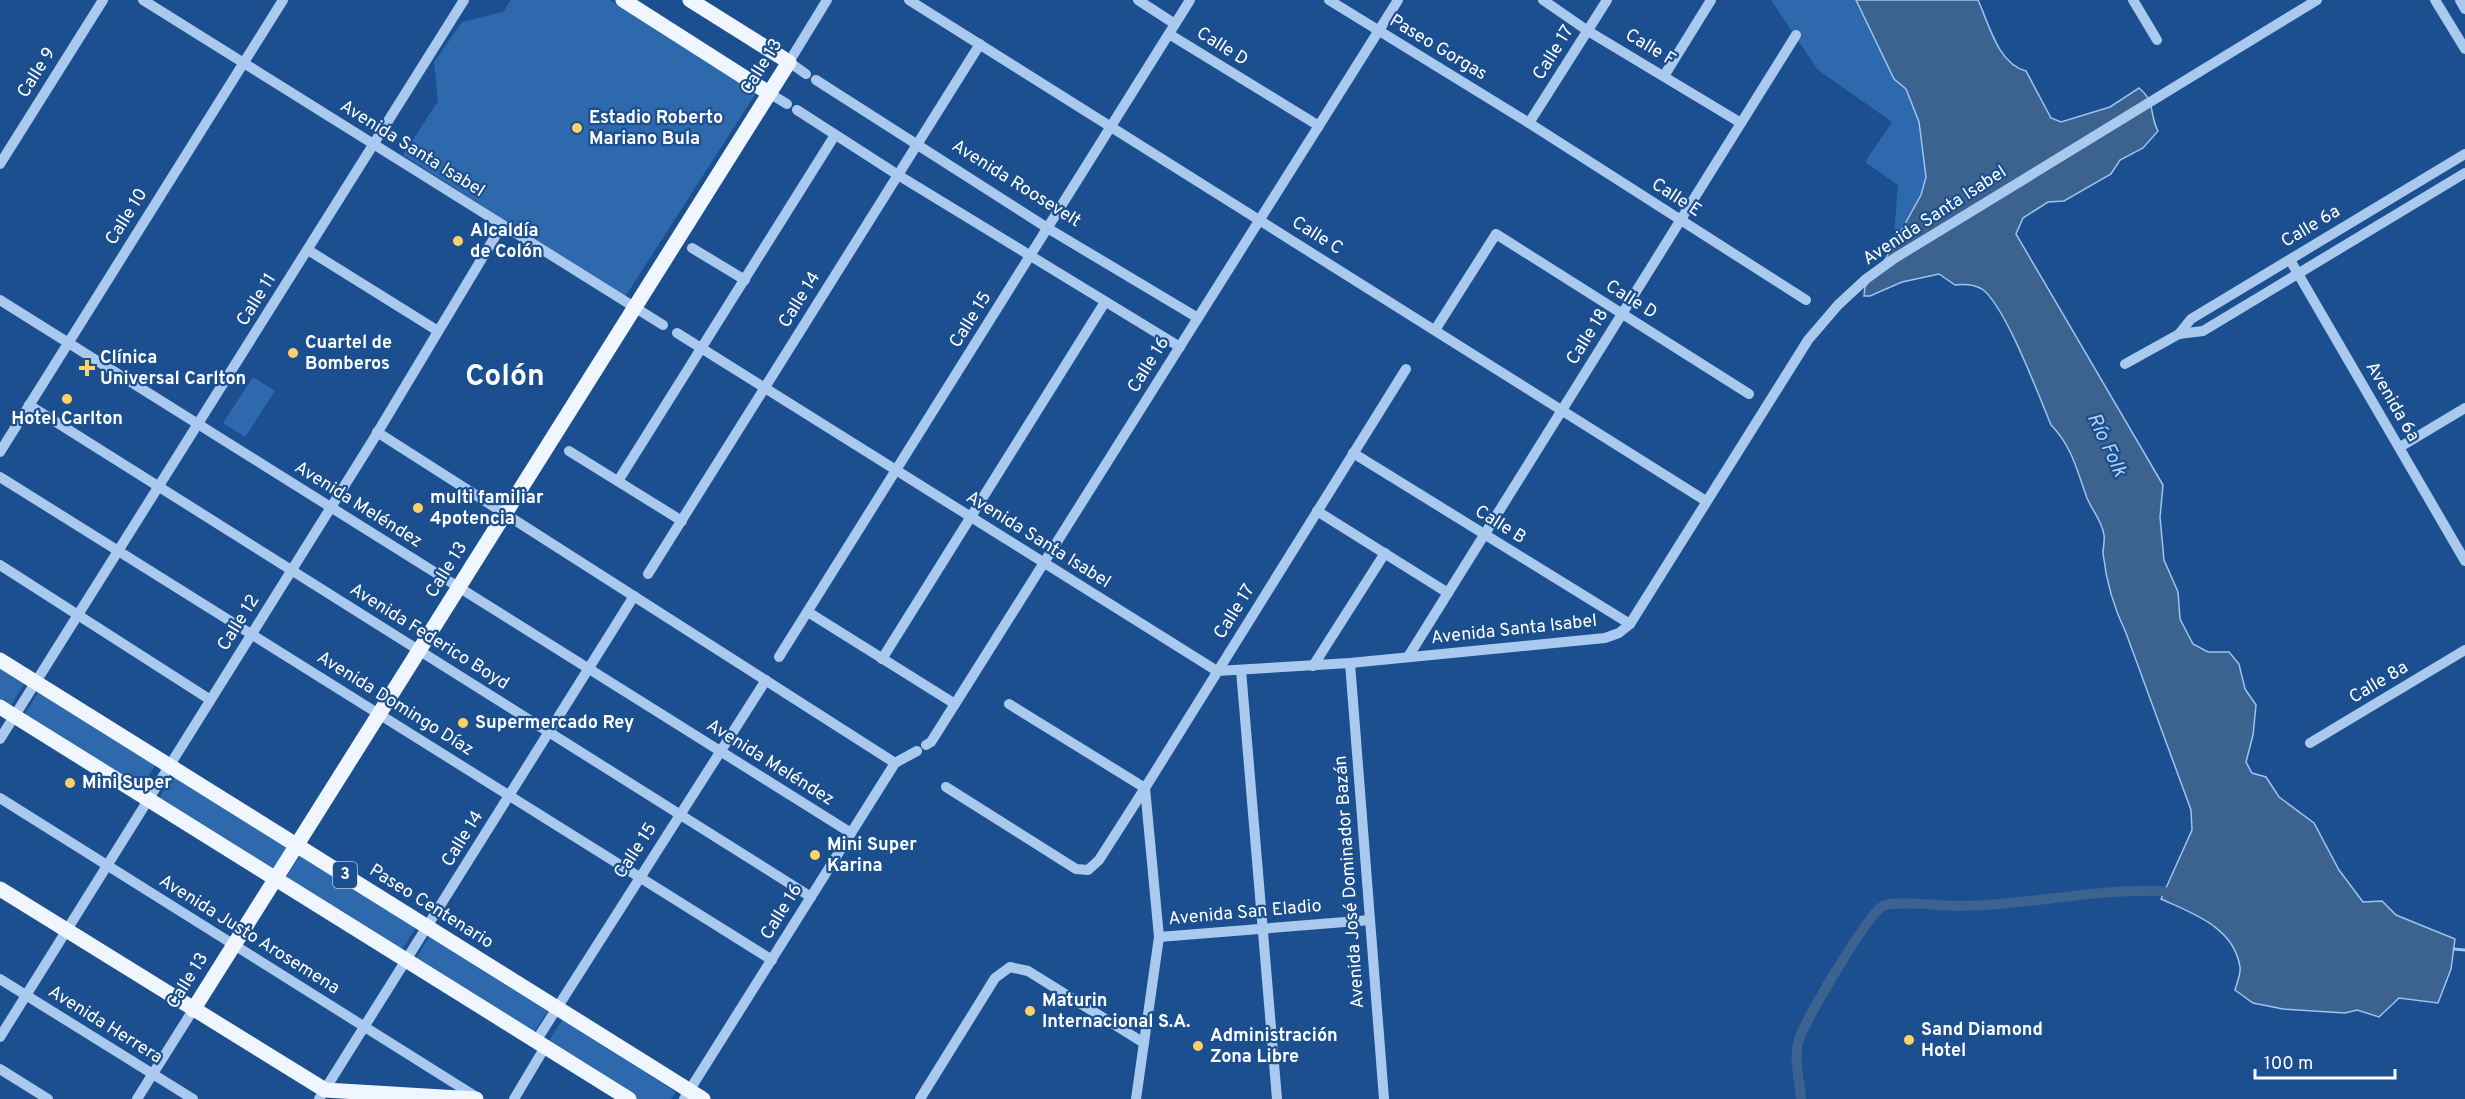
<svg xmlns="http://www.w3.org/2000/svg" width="2465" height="1099" viewBox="0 0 2465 1099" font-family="Overpass,sans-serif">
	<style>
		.green { fill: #2e69ad }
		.water { fill: #3c6290; stroke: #9cc4f0; stroke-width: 1.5 }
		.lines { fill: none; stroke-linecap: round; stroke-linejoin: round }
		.stream { stroke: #9cc4f0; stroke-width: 3 }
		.canal { stroke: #3c6290; stroke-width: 10 }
		.minor { stroke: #a9c9ee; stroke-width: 10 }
		.major { stroke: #f0f6ff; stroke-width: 15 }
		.poi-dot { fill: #ffd166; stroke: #1b4f8f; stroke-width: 2 }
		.labels { text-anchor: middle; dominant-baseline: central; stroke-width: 4.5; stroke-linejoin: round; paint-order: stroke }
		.shield { fill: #1b4f8f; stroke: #bbcadd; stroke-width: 1.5 }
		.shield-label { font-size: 16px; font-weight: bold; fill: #fff }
		.street-label { font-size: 18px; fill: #fff; stroke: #1b4f8f }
		.poi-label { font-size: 18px; font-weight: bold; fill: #fff; stroke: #1b4f8f; text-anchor: start }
		.water-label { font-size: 20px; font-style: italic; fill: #b5d3f5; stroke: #1b4f8f }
		.town-label { font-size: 30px; font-weight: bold; fill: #fff; stroke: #1b4f8f }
	</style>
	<rect width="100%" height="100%" fill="#1b4f8f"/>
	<g class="green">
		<path d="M511,0H610L756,93L625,297L403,155L438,101L434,62L462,22L503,12Z"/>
		<path d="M1771,0H1856L1894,79L1906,89L1919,122L1926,177L1921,195L1893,246L1898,185L1865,162L1892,122L1818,70Z"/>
		<path d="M253,377L275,391L245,437L223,423Z"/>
		<path d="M0,664L26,681L10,707L0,700Z"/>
		<path d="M39,691L156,764L140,789L24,715Z"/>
		<path d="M174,774L288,846L272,871L158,800Z"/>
		<path d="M301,854L417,926L401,951L348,915L285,879Z"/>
		<path d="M431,934L549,1009L532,1035L415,960Z"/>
		<path d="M563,1019L676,1092L671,1099H632L547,1044Z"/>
	</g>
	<path class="water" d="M1856,0H1978C1989,24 1998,64 2026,71L2051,118L2061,122L2110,107L2139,88C2156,102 2149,114 2158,131L2143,148L2120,160L2111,174L2064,201L2048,202L2023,218L2016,234L2163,485L2160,517L2164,560L2178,592L2180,619L2193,644L2208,652H2229L2239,664L2245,689L2256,705L2253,735L2246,762L2252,773L2266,777L2279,797L2314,823L2339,870L2363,902L2382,901L2396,915L2455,939L2451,969L2438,1003L2399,998L2379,1017L2357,1010L2345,1013L2283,1009L2253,1003L2235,990C2237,983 2241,973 2240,967C2234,927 2192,913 2161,899L2192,830L2191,810L2126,633C2114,608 2106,581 2103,553C2103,547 2105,541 2104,535C2102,521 2092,510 2087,498C2077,471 2072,446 2051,425C2039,396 2005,305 1982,289C1973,284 1964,284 1955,285L1939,274L1902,282L1870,296H1864L1865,287L1886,258L1921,195L1926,177L1919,122L1906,89L1894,79Z"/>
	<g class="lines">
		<path class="stream" d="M2454,949L2465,950"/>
		<path class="canal" d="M1801,1099C1800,1082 1793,1057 1799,1040C1805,1020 1867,915 1883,906C1895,900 1943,906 1959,906C2027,906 2095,888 2163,891"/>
		<g class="minor">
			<path d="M143,0L663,325"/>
			<path d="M909,0L1706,501"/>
			<path d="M1138,0L1175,24"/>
			<path d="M1329,0L1529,123L1806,300"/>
			<path d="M1543,0L1588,31L1741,123"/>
			<path d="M2133,0L2157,40"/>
			<path d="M2435,0L2465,49"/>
			<path d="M2460,0L2465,9"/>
			<path d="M1169,34L1319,126"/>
			<path d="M806,74L789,62L827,0"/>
			<path d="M1664,76L1711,0"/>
			<path d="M816,80L1049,229L1198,318"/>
			<path d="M769,93L787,104"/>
			<path d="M797,110L898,175L1180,347"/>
			<path d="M1529,123L1607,0"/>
			<path d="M0,164L103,0"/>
			<path d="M692,248L745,280"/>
			<path d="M308,250L438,331"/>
			<path d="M2290,260L2465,561"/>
			<path d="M0,300L851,833"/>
			<path d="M1435,330L1496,234L1749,394"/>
			<path d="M677,333L1217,671L1350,663L1605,638L1619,633L1630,624L1808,340L1838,305L1866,279L1895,258L2317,0"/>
			<path d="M2179,334L2203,331L2465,173"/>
			<path d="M2125,364L2179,334L2191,319L2465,154"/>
			<path d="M29,405L811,897"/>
			<path d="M377,432L895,763"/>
			<path d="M2400,447L2465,408"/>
			<path d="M569,451L682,521"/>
			<path d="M0,452L283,0"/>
			<path d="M1353,453L1630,624"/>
			<path d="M0,477L772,960"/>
			<path d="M618,481L835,135"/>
			<path d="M1317,511L1448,593"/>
			<path d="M0,565L209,699"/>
			<path d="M648,574L980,44"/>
			<path d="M808,612L955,704"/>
			<path d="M779,657L1190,0"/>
			<path d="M1408,657L1796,35"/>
			<path d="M882,659L1105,302"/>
			<path d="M1350,663L1384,1099"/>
			<path d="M1313,666L1385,553"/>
			<path d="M1241,670L1277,1099"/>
			<path d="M1009,704L1145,788L1159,937L1136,1099"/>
			<path d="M0,739L464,0"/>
			<path d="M2310,743L2465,650"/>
			<path d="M926,745L931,742L955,704L1398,0"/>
			<path d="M946,787L1076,869L1088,870L1099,860L1145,788L1406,369"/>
			<path d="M0,798L478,1098"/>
			<path d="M1159,937L1370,920"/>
			<path d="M0,979L193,1099"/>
			<path d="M0,1037L373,440L502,225"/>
			<path d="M536,1041L766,680"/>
			<path d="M0,1069L48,1099"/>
			<path d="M137,1099L193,1010"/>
			<path d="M319,1099L634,596"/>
			<path d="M514,1099L545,1047"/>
			<path d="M684,1099L895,763L917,751"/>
			<path d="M920,1099L995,978L1010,967L1028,971L1144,1043"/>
		</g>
		<g class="major">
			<path d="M623,0L769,93"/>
			<path d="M0,660L703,1099"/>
			<path d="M0,707L629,1099"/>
			<path d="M0,889L325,1090L476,1099"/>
			<path d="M193,1010L789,62L690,0"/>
		</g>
	</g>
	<g class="poi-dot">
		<circle cx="577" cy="128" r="6"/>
		<circle cx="458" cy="241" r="6"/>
		<circle cx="293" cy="353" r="6"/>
		<path d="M84 359h6v6h6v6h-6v6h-6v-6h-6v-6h6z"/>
		<circle cx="67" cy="399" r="6"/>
		<circle cx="418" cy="508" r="6"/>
		<circle cx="463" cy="723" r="6"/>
		<circle cx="70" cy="783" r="6"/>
		<circle cx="815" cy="855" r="6"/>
		<circle cx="1030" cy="1011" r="6"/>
		<circle cx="1909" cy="1040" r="6"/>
		<circle cx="1198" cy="1046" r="6"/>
	</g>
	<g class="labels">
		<rect class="shield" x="333" y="862" width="24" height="26" rx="4.5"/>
		<g class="shield-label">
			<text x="345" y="875">3</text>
		</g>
		<g class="street-label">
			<text transform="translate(1222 47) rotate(32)">Calle D</text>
			<text transform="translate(1438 48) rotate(31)">Paseo Gorgas</text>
			<text transform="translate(1650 48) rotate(31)">Calle F</text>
			<text transform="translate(1554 53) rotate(-58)">Calle 17</text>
			<text transform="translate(762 67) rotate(-58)">Calle 13</text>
			<text transform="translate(37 73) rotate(-58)">Calle 9</text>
			<text transform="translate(412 149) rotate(32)">Avenida Santa Isabel</text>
			<text transform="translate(1016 184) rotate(32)">Avenida Roosevelt</text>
			<text transform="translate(1676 198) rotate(33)">Calle E</text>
			<text transform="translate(1935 216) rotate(-33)">Avenida Santa Isabel</text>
			<text transform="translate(127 217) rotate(-58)">Calle 10</text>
			<text transform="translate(2311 227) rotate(-31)">Calle 6a</text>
			<text transform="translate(1317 236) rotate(32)">Calle C</text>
			<text transform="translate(257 300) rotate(-58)">Calle 11</text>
			<text transform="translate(800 300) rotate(-58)">Calle 14</text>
			<text transform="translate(1631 300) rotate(32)">Calle D</text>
			<text transform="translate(971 320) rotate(-58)">Calle 15</text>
			<text transform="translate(1588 337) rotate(-58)">Calle 18</text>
			<text transform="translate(1149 365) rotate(-58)">Calle 16</text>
			<text transform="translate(2392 402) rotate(60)">Avenida 6a</text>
			<text transform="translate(358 505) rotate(32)">Avenida Meléndez</text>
			<text transform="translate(1500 525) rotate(32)">Calle B</text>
			<text transform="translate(1038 540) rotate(32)">Avenida Santa Isabel</text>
			<text transform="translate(447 570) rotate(-58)">Calle 13</text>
			<text transform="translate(1235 612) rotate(-58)">Calle 17</text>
			<text transform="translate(239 623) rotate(-58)">Calle 12</text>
			<text transform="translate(1514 630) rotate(-6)">Avenida Santa Isabel</text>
			<text transform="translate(429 637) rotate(32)">Avenida Federico Boyd</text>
			<text transform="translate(2379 683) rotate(-31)">Calle 8a</text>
			<text transform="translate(395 704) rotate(32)">Avenida Domingo Díaz</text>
			<text transform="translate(770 763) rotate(32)">Avenida Meléndez</text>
			<text transform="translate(463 839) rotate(-58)">Calle 14</text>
			<text transform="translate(636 851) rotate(-57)">Calle 15</text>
			<text transform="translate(1350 882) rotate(-94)">Avenida José Dominador Bazán</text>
			<text transform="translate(431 907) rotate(32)">Paseo Centenario</text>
			<text transform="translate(782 912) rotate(-58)">Calle 16</text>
			<text transform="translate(1245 913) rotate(-5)">Avenida San Eladio</text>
			<text transform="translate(249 935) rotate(32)">Avenida Justo Arosemena</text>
			<text transform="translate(188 981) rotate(-58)">Calle 13</text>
			<text transform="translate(105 1025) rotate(32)">Avenida Herrera</text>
		</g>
		<g class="poi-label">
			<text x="589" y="118">Estadio Roberto<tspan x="589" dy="21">Mariano Bula</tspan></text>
			<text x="470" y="231">Alcaldía<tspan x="470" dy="21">de Colón</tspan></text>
			<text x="305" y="343">Cuartel de<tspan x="305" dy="21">Bomberos</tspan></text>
			<text x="100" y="358">Clínica<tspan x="100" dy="21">Universal Carlton</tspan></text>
			<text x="67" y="419" text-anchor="middle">Hotel Carlton</text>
			<text x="430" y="498">multi familiar<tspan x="430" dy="21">4potencia</tspan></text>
			<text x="475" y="723">Supermercado Rey</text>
			<text x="82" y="783">Mini Super</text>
			<text x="827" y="845">Mini Super<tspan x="827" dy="21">Karina</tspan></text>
			<text x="1042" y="1001">Maturin<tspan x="1042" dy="21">Internacional S.A.</tspan></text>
			<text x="1921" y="1030">Sand Diamond<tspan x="1921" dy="21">Hotel</tspan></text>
			<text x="1210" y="1036">Administración<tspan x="1210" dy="21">Zona Libre</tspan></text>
		</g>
		<g class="water-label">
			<text transform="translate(2106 445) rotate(65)">Río Folk</text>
		</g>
		<g class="town-label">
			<text x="505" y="377">Colón</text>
		</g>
	</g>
	<path d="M2255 1069v9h140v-9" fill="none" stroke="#ffffff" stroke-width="3"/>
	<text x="2264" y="1069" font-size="18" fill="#ffffff" stroke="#1b4f8f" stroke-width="4.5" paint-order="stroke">100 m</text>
</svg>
